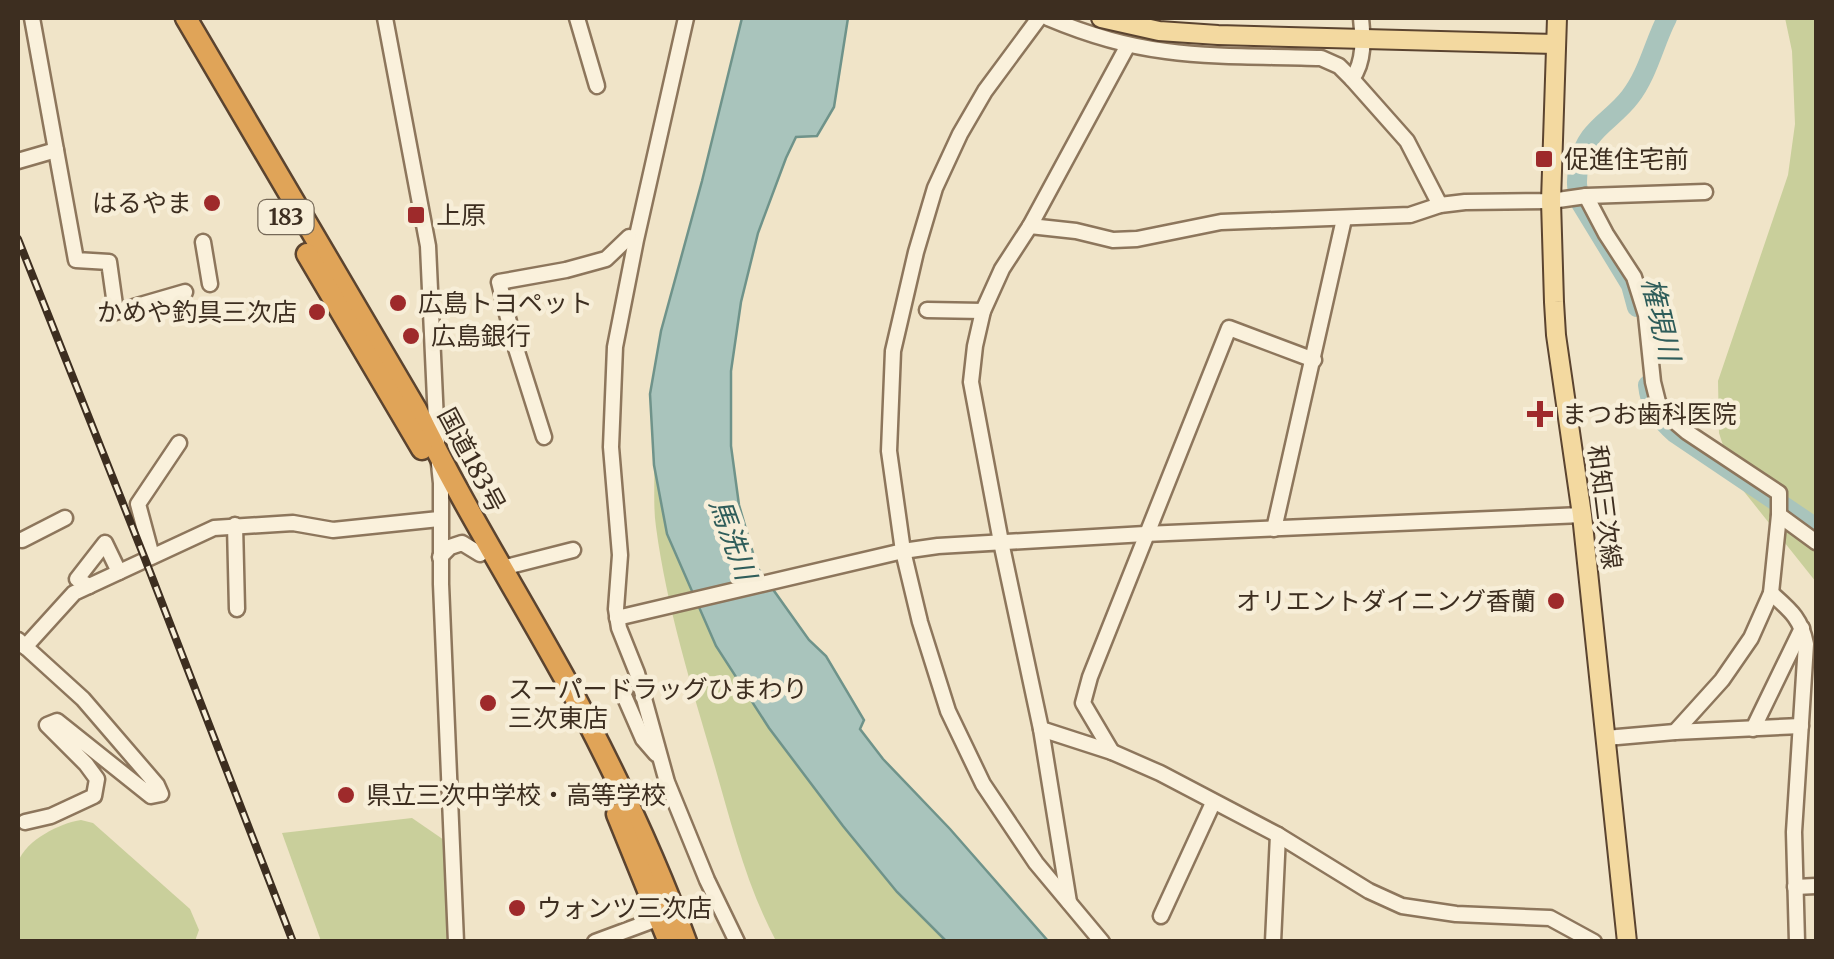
<svg xmlns="http://www.w3.org/2000/svg" width="1834" height="959" viewBox="0 0 1834 959" font-family="Merriweather,'Noto Sans JP',serif">
	<style>
		.green { fill: #c9cf9b }
		.water { fill: #a9c4bc; stroke: #6f938a; stroke-width: 2.5 }
		.lines { fill: none; stroke-linecap: round; stroke-linejoin: round }
		.river { stroke: #a9c4bc; stroke-width: 20 }
		.minor-casing { stroke: #8d765c; stroke-width: 19 }
		.major-casing { stroke: #5b4430; stroke-width: 22 }
		.highway-casing { stroke: #5b4430; stroke-width: 25 }
		.minor { stroke: #faf1dc; stroke-width: 14 }
		.major { stroke: #f3d9a0; stroke-width: 18 }
		.highway { stroke: #e0a458; stroke-width: 20 }
		.rail-casing { stroke: #3d2e20; stroke-width: 8 }
		.rail { stroke: #f7eed8; stroke-width: 4; stroke-dasharray: 11; stroke-linecap: butt }
		.poi-dot { fill: #9e2a2b; stroke: #f7eed8; stroke-width: 4 }
		.labels { text-anchor: middle; dominant-baseline: central; stroke-width: 9; stroke-linejoin: round; paint-order: stroke }
		.shield { fill: #f7eed8; stroke: #756857; stroke-width: 2.5 }
		.shield-label { font-size: 22px; font-weight: bold; fill: #3d2e20 }
		.poi-label { font-size: 25px; fill: #3d2e20; stroke: #f7eed8; text-anchor: start }
		.street-label { font-size: 25px; fill: #3d2e20; stroke: #f7eed8 }
		.water-label { font-size: 28px; font-style: italic; fill: #2f5d5a; stroke: #f7eed8 }
	</style>
	<rect width="100%" height="100%" fill="#f0e4c8"/>
	<g class="green">
		<path d="M1785,18H1816V582L1734,479L1719,433L1718,381L1788,175L1795,124L1792,51Z"/>
		<path d="M654,465L667,534L716,646L769,728L843,826L897,892L946,941H776C747,887 732,826 715,767C692,688 667,609 656,527C653,507 655,485 654,465Z"/>
		<path d="M412,818L444,840L447,941H321L282,833Z"/>
		<path d="M81,820L93,823L190,909L199,930L195,941H18C17,926 14,874 18,862C26,840 60,823 81,820Z"/>
	</g>
	<path class="water" d="M742,18H848L834,107L817,136L796,137L786,158L758,233L741,302L731,371V446L739,505L757,567L809,640L826,656L864,720L860,729L883,759L950,829L1048,941H946L897,892L843,826L769,728L716,646L667,534L654,465L650,394L661,331L702,181Z"/>
	<g class="lines">
		<g class="river">
			<path d="M1637,307L1631,285L1581,203C1576,189 1576,179 1579,165C1585,129 1611,122 1630,97C1648,74 1654,43 1667,18"/>
			<path d="M1648,385C1650,406 1660,420 1675,433L1816,528"/>
		</g>
		<g class="minor-casing">
			<g id="minor">
				<path d="M32,18L76,260L109,262L116,312L185,292"/>
				<path d="M385,18L428,246L437,443"/>
				<path d="M577,18L597,86"/>
				<path d="M686,18L636,240L615,347L611,447L620,555L616,609L619,628L637,673L667,782L707,880L737,942"/>
				<path d="M1039,18L985,91L960,134L935,188L916,252L893,351L889,451L903,551L920,622L948,711L983,784L1036,863L1102,942"/>
				<path d="M1048,18C1086,34 1125,46 1166,51C1216,58 1270,56 1321,58L1339,66L1352,79L1407,141L1440,205"/>
				<path d="M1352,79C1365,61 1363,38 1361,18"/>
				<path d="M18,161L56,150"/>
				<path d="M1586,196L1606,234L1634,277L1646,315L1653,382L1658,402L1666,414L1687,432L1779,493V515L1771,593L1751,638L1722,680L1675,732"/>
				<path d="M1030,226L1076,231L1113,240L1137,239L1221,222L1410,215L1440,205L1465,202L1551,201L1586,196L1705,192"/>
				<path d="M203,242L210,284"/>
				<path d="M927,310L983,311"/>
				<path d="M544,437L514,342L499,282L566,270L606,259L629,237"/>
				<path d="M439,464L441,483V584L456,942"/>
				<path d="M1779,515L1816,542"/>
				<path d="M235,525L237,609"/>
				<path d="M1274,529L1344,219"/>
				<path d="M22,540L65,518"/>
				<path d="M152,556L138,504L179,443"/>
				<path d="M440,557L450,547L462,543L480,554"/>
				<path d="M502,568L573,550"/>
				<path d="M89,586L77,579L105,543L119,572"/>
				<path d="M1771,593C1790,610 1801,618 1806,644L1794,832L1797,942"/>
				<path d="M617,618L903,551L938,546L1145,534L1582,515"/>
				<path d="M18,640L83,699L157,785L161,794L151,796L57,721L47,725L86,764L97,779L94,796L51,816L25,822"/>
				<path d="M25,647L74,593L214,528L293,523L333,530L439,519"/>
				<path d="M622,691L643,739L656,754"/>
				<path d="M1041,729L1112,752L1160,773L1278,835L1369,891L1402,906L1456,914L1550,918L1594,942"/>
				<path d="M1753,729L1802,628"/>
				<path d="M1606,738L1675,732L1801,726"/>
				<path d="M1112,752L1083,703L1090,677L1229,328L1314,360"/>
				<path d="M1795,887L1816,886"/>
				<path d="M1069,902L1041,729L1001,542L971,382L975,346L983,311L1002,269L1030,226L1128,45"/>
				<path d="M1161,916L1213,803"/>
				<path d="M595,942L665,916"/>
				<path d="M1273,942L1278,835"/>
			</g>
		</g>
		<g class="major-casing">
			<g id="major">
				<path d="M1101,18L1159,31L1218,35L1556,44"/>
				<path d="M1557,18L1551,201L1554,302L1556,335L1582,515L1627,942"/>
			</g>
		</g>
		<g class="highway-casing">
			<g id="highway">
				<path d="M186,18L416,409C460,501 515,588 564,677C610,762 653,851 686,942"/>
				<path d="M307,254L422,449"/>
				<path d="M617,814L669,942"/>
			</g>
		</g>
		<use href="#minor" class="minor"/>
		<use href="#major" class="major"/>
		<use href="#highway" class="highway"/>
		<g class="rail-casing">
			<path id="rail" d="M18,239L145,559L293,942"/>
		</g>
		<use href="#rail" class="rail"/>
	</g>
	<g class="poi-dot">
		<rect x="1534" y="149" width="20" height="20" rx="5"/>
		<circle cx="212" cy="203" r="10"/>
		<rect x="406" y="205" width="20" height="20" rx="5"/>
		<circle cx="398" cy="303" r="10"/>
		<circle cx="317" cy="312" r="10"/>
		<circle cx="411" cy="336" r="10"/>
		<path d="M1535 399h10v10h10v10h-10v10h-10v-10h-10v-10h10z"/>
		<circle cx="1556" cy="601" r="10"/>
		<circle cx="488" cy="703" r="10"/>
		<circle cx="346" cy="795" r="10"/>
		<circle cx="517" cy="908" r="10"/>
	</g>
	<g class="labels">
		<rect class="shield" x="258.5" y="200" width="55" height="34" rx="8"/>
		<g class="shield-label">
			<text x="286" y="217">183</text>
		</g>
		<g class="poi-label">
			<text x="1564" y="159">促進住宅前</text>
			<text x="192" y="203" text-anchor="end">はるやま</text>
			<text x="436" y="215">上原</text>
			<text x="418" y="303">広島トヨペット</text>
			<text x="297" y="312" text-anchor="end">かめや釣具三次店</text>
			<text x="431" y="336">広島銀行</text>
			<text x="1562" y="414">まつお歯科医院</text>
			<text x="1536" y="601" text-anchor="end">オリエントダイニング香蘭</text>
			<text x="508" y="689">スーパードラッグひまわり<tspan x="508" dy="29">三次東店</tspan></text>
			<text x="366" y="795">県立三次中学校・高等学校</text>
			<text x="537" y="908">ウォンツ三次店</text>
		</g>
		<g class="street-label">
			<text transform="translate(472 460) rotate(62)">国道183号</text>
			<text transform="translate(1605 507) rotate(83)">和知三次線</text>
		</g>
		<g class="water-label">
			<text transform="translate(1661 319) rotate(77)">権現川</text>
			<text transform="translate(733 539) rotate(70)">馬洗川</text>
		</g>
	</g>
	<rect width="1834" height="959" fill="none" stroke="#3d2e20" stroke-width="40"/>
</svg>
